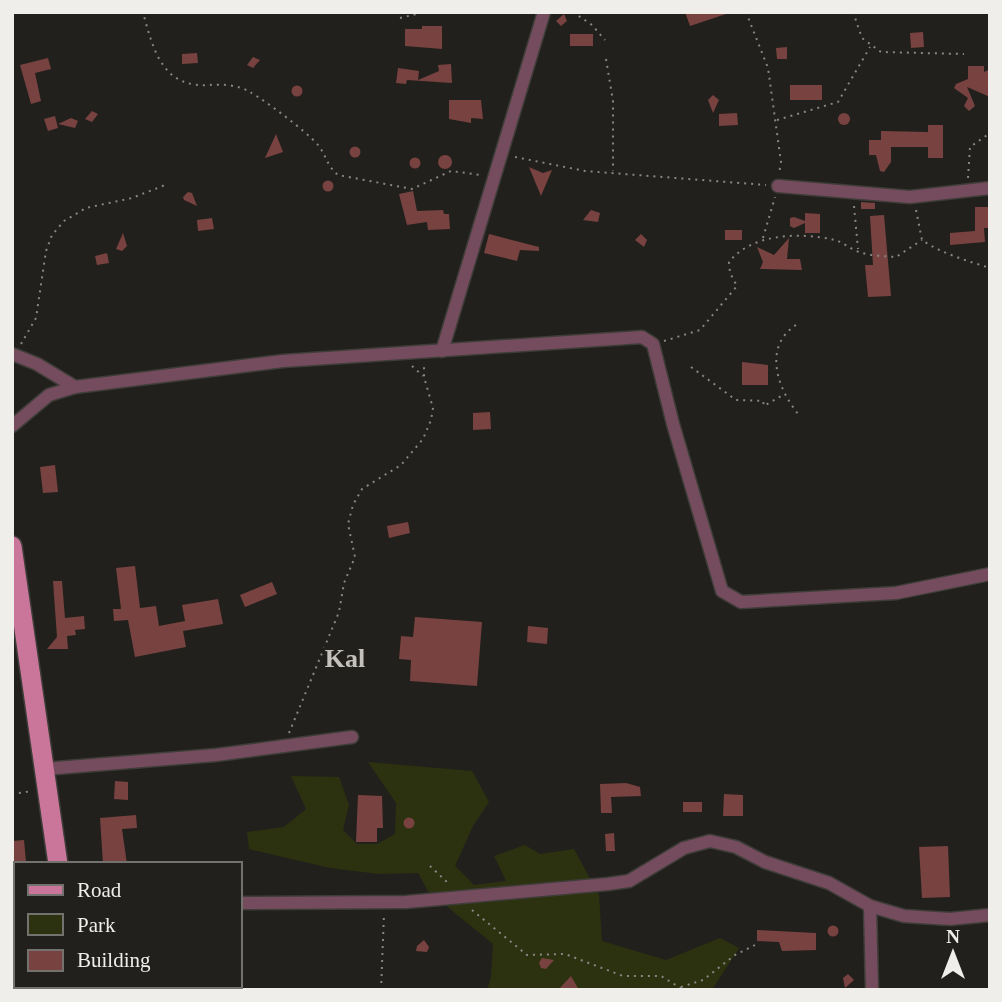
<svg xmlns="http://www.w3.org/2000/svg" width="1002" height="1002" viewBox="0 0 1002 1002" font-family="Georgia,serif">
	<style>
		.green { fill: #2c320f }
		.building { fill: #77423f }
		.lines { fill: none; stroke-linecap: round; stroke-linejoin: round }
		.minor-casing { stroke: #3f3d39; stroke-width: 15 }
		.primary-casing { stroke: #3f3d39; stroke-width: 22 }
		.path { stroke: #898784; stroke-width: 2; stroke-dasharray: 2 5; stroke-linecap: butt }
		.minor { stroke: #754c5d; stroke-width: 12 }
		.primary { stroke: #ca769a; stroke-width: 19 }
		.labels { text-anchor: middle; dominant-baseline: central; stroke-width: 6; stroke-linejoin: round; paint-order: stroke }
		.quarter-label { font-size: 26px; font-weight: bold; fill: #c4c0bb; stroke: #22201c }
	</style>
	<rect width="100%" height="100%" fill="#22201c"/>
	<path class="green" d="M368,762L472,771L489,802L473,826L455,866L474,885L506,881L494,856L525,845L540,854L574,849L599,895L602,941L666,960L720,938L739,948L712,990H487L491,977L493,944L428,891L418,873L379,874L330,868L249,849L247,832L284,827L306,809L291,776L339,777L349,805L343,830L357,844H377L395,834L396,803Z"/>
	<g class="building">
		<path d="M685,12H726V14L690,26Z"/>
		<path d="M564,14L567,21L561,26L556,21Z"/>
		<path d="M422,26H442V49L405,46V29H422Z"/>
		<path d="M923,32L924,47L911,48L910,33Z"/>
		<rect x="570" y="34" width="23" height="12"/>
		<path d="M787,47V59H777L776,48Z"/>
		<path d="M197,53L198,63L182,64V54Z"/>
		<path d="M253,57L260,60L253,68L247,65Z"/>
		<path d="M48,58L51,69L35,73L41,101L31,104L20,65Z"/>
		<path d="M451,64L452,83L407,80L406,84L396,83L398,68L419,71L418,80L439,71L438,65Z"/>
		<path d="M968,66H984V72L990,69V97L967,87L975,106L969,111L964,106L968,98L954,88L956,84L968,79Z"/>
		<rect x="790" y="85" width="32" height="15"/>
		<circle cx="297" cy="91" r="5.5"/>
		<path d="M713,95L719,100L713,113L708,100Z"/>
		<path d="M449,100H481L483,119L471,118V123L449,119Z"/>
		<path d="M92,111L98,114L92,122L85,119Z"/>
		<circle cx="844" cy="119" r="6"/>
		<path d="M737,113L738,125L719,126V114Z"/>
		<path d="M55,116L58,128L48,131L44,119Z"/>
		<path d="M71,118L78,121L75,128L58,124Z"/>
		<path d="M928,125H943V158H928V147H891V162L884,172L880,171L876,155H869V140H881V131L928,132Z"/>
		<path d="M276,134L283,152L265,158Z"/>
		<circle cx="355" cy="152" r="5.5"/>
		<circle cx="445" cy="162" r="7"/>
		<circle cx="415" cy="163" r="5.5"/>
		<path d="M529,167L543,173L552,170L541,196Z"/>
		<circle cx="328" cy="186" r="5.5"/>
		<path d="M413,191L417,211L443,210L444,214H449L450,229L428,230L427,222L407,225L399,194Z"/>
		<path d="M188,192L192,193L197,206L184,200L183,197Z"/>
		<path d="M861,202L875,203V209H861Z"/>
		<path d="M975,207H990V228H984L985,242L950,245V233L975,231Z"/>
		<path d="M591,210L600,213L598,222L583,220Z"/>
		<path d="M805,213L820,214V233H805V223L794,228L790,226V218L794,217L805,221Z"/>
		<path d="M884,215L891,296L868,297L865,265H873L870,216Z"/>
		<path d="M212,218L214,229L198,231L197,220Z"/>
		<rect x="725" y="230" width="17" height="10"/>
		<path d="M123,233L127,246L122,251L116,249Z"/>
		<path d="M489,234L539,247V251L520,250L517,261L484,253Z"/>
		<path d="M641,234L647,240L644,247L635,240Z"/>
		<path d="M789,238L787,259H800L802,270L760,269L763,262L757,247L774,255Z"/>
		<path d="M107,253L109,263L97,265L95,256Z"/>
		<path d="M742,362L768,365V385H742Z"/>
		<path d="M490,412L491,429L473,430V413Z"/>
		<path d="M55,465L58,492L43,493L40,467Z"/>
		<path d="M408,522L410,533L389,538L387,526Z"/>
		<path d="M135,566L140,608L156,606L159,626L185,621L182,605L218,599L223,624L183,631L186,647L135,657L128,620L114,621L113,609H121L116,568Z"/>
		<path d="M53,581H62L65,618L84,616L85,629L75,630L76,635L67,636L68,649H47L57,637Z"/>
		<path d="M272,582L277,594L245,607L240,595Z"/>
		<path d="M415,617L482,622L477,686L410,681L411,660L399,659L401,636L413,637Z"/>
		<path d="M528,626L548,628L547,644L527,642Z"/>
		<path d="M115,781L128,782V800L114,799Z"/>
		<path d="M626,783L640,787L641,796L611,797L612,813H601L600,784Z"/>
		<path d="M724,794L743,795V816H723Z"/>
		<path d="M358,795L382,796L383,828H377V842H356Z"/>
		<rect x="683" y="802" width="19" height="10"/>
		<path d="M136,815L137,828L122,829L127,864H103L100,818Z"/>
		<circle cx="409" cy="823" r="5.5"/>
		<path d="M614,833L615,851H606L605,834Z"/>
		<path d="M24,840L26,862L12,864V841Z"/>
		<path d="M948,846L950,897L922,898L919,847Z"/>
		<circle cx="833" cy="931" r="5.5"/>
		<path d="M757,930L816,933V950L782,951L779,942L757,941Z"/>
		<path d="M424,940L429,947L427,952L416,951L417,946Z"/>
		<path d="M542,958L554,960L546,969L541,968L539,963Z"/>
		<path d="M848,974L854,980L845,988L843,978Z"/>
		<path d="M571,976L579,990H558Z"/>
	</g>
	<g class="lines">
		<g class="minor-casing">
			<g id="minor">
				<path d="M778,186L910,197L990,188"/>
				<path d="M442,351L544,12"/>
				<path d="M12,354L37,364L75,387"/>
				<path d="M12,426L49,395L75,387L283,361L642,337L653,344L673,424L722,591L741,602L896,593L990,574"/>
				<path d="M44,769L216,755L352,737"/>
				<path d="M12,891L16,890"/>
				<path d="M240,903L406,902L608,884L629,881L684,848L710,841L736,847L765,862L829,883L870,906L904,916L950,919L990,915"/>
				<path d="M870,906L872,990"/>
			</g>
		</g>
		<g class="primary-casing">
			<g id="primary">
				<path d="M12,546L58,864"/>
				<path d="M82,986L83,990"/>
			</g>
		</g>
		<g class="path">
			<path d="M140,12L144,16C154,53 164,88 209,85C222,84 239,85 250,92C266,101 307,132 318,145C326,155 327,166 338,175L412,189L451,171L481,175"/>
			<path d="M573,12L592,25L605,40"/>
			<path d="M746,12L768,68L781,162L779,174"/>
			<path d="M853,12L862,38L881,52L964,54"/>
			<path d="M400,18L425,12"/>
			<path d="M606,59L613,101V171"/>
			<path d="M777,120L838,102L870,47"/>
			<path d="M515,157L585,171L766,185"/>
			<path d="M968,178L970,147L990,133"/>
			<path d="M854,206L858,249"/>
			<path d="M916,210L922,240C940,253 968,261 990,268"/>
			<path d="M763,238L775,197"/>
			<path d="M796,325C762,347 778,390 799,415"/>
			<path d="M664,341L700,330L737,286L730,273L729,262C752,233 801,232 835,240C843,242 850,249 859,252C870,256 884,256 896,257L922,240"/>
			<path d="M21,344L36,318L46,251L52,235L64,221L86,208L132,198L165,185"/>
			<path d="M412,366L423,376"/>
			<path d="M691,367L736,400L763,401L764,406L783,395"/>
			<path d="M289,733L339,612L344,583L355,557L348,524L353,505L362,489L401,465L423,439L431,420L433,408L424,377V365"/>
			<path d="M12,794L32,791"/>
			<path d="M430,866L450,885"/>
			<path d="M472,910L527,955L565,954L623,976H661L684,990"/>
			<path d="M229,986V990"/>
			<path d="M681,987L703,980L735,955L755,945"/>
			<path d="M381,990L384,914"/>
		</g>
		<use href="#minor" class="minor"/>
		<use href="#primary" class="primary"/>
	</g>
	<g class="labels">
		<g class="quarter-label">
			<text x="345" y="658">Kal</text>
		</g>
	</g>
	<rect width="1002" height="1002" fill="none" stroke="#f0eeeb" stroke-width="28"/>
	<rect x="14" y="862" width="228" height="126" fill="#22201c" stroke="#74726f" stroke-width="2"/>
	<rect x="28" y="885" width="35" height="10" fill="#ca769a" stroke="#74726f" stroke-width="2"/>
	<text x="77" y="897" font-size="21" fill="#f0eeeb">Road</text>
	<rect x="28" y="914" width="35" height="21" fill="#2c320f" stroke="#74726f" stroke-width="2"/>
	<text x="77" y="932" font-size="21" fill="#f0eeeb">Park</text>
	<rect x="28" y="950" width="35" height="21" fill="#77423f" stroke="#74726f" stroke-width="2"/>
	<text x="77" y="967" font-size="21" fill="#f0eeeb">Building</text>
	<g transform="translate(953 953)" stroke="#22201c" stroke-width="5" paint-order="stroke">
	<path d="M0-5L12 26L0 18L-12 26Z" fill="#f0eeeb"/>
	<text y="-10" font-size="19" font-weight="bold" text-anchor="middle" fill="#f0eeeb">N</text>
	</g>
</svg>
